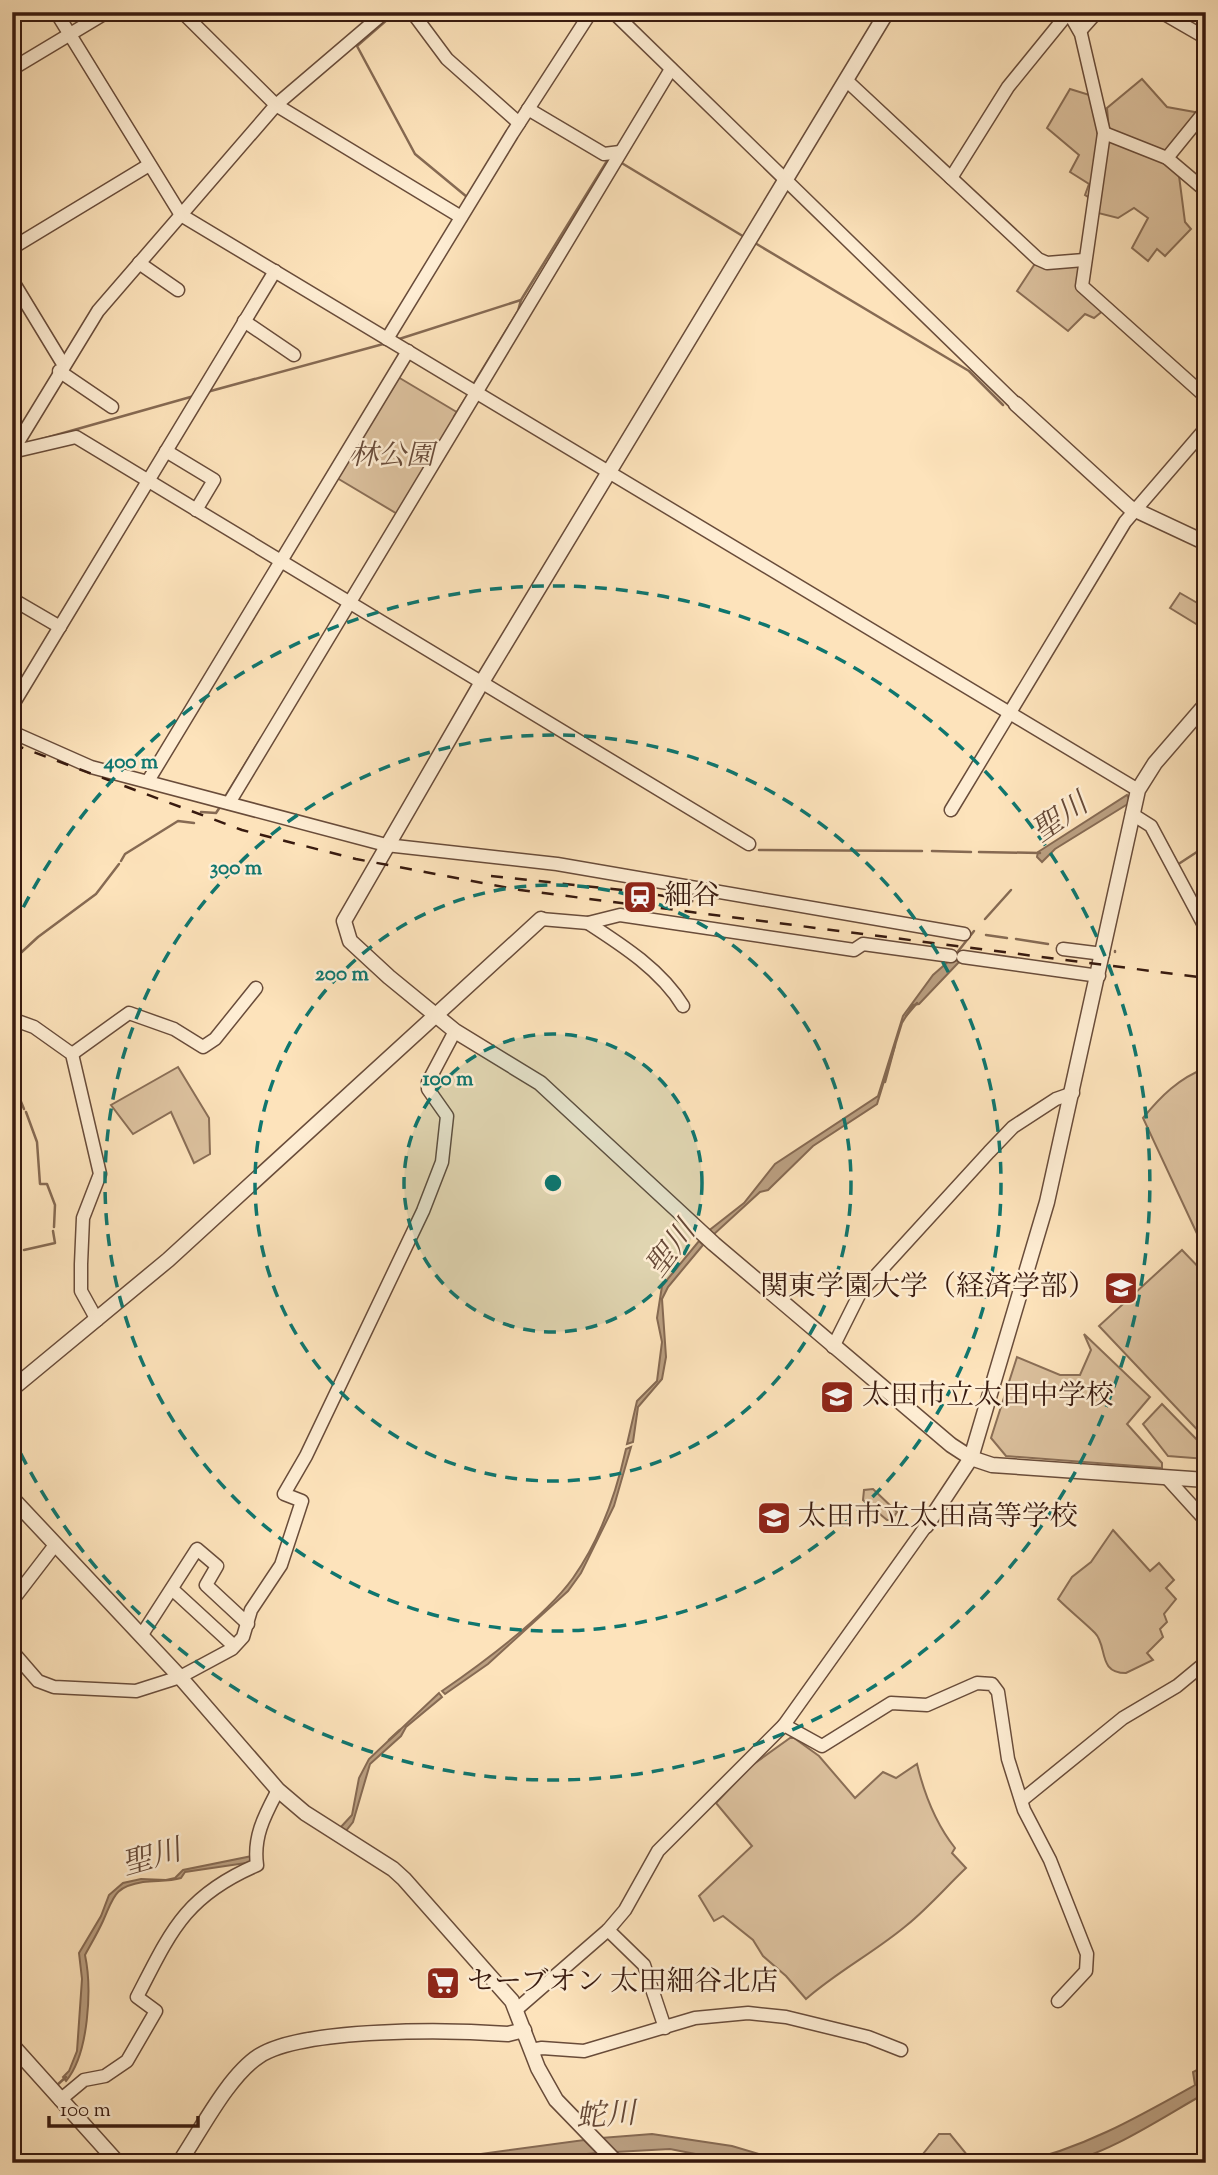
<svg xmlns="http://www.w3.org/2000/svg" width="1218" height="2175" viewBox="0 0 1218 2175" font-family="'Sorts Mill Goudy','Noto Serif JP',serif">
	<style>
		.green { fill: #dcc19e; stroke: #8a6e56; stroke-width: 2 }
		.water { fill: #ba9f81; stroke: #866a53; stroke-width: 2 }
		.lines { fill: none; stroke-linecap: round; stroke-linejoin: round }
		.stream { stroke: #866a53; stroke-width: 2.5 }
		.minor-casing { stroke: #694c3a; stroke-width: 15 }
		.tertiary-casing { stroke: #694c3a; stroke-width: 17 }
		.minor { stroke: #feedd3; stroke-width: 12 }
		.tertiary { stroke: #feedd3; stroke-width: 14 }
		.rail { stroke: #381a0f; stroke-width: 2.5; stroke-dasharray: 12 12; stroke-linecap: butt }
		.ring { fill: none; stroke: #0f766e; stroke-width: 3.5; stroke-dasharray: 12 9 }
		.labels { text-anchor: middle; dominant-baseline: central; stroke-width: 5; stroke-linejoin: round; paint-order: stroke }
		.park-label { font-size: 28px; font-style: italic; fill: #694c3a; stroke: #feedd3 }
		.poi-label { font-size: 28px; fill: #381a0f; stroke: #feedd3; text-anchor: start }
		.water-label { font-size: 30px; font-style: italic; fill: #664937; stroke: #feedd3 }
		.centre { fill: #0f766e; stroke: #feedd3; stroke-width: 3.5 }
		.ring-label { font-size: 21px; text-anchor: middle; font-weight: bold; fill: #0f766e; stroke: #feedd3; stroke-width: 5; stroke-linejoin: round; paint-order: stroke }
	</style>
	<rect width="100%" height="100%" fill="#fde3bb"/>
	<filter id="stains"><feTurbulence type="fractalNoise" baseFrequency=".00286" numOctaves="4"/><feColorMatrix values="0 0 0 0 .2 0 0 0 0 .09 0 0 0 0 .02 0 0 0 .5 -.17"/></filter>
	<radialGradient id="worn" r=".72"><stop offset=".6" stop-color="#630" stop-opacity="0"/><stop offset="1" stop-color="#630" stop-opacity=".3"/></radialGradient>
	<g class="green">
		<path d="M1142,79L1167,107L1200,113L1168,152L1109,131L1107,108Z"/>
		<path d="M1070,89L1096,97L1104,133L1178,168L1185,222L1191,229L1165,256L1157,249L1148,261L1132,248L1148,218L1134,208L1118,218L1098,213L1093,200L1085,195L1089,184L1070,172L1079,155L1047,128Z"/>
		<path d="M1038,259L1070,261L1080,268L1082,286L1104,310L1094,318L1085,314L1068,331L1017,291Z"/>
		<path d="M398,377L460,414L399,515L337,478Z"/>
		<path d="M1180,593L1206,608V630L1170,608Z"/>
		<path d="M178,1067L209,1118L210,1154L194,1163L171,1112L133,1134L111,1105Z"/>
		<path d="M1206,1068V1253L1143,1118C1161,1096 1179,1078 1206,1068Z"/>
		<path d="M1182,1250L1206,1275V1439L1099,1326Z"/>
		<path d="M1084,1334L1150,1397L1127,1424L1162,1463V1468L1006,1456L991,1438L1017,1357L1060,1375H1080L1091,1350Z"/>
		<path d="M1162,1404L1206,1449V1459L1168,1456L1143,1424Z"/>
		<path d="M873,1489L897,1512L892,1520H887L863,1500L864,1490Z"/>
		<path d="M1113,1530L1150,1571L1159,1563L1174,1580L1166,1588L1176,1599L1164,1614L1167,1622L1160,1629L1163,1637L1147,1653L1153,1660L1126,1673C1097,1673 1108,1646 1095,1633C1084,1622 1070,1611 1058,1599L1072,1577L1091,1562Z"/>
		<path d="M790,1738H794L819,1756L855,1798L883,1772L896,1778L917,1764C924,1793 936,1824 955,1848L952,1853L966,1868C947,1886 928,1908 907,1925C875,1952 838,1971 806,1999L786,1976L763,1956L753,1940L723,1916L714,1921L699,1896L752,1846L716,1803L751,1766Z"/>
		<path d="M939,2134H950L968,2156L924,2158L923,2154Z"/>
	</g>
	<g class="water">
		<path d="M1127,795L1131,802L1055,849L1042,862L1037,857L1038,852Z"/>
		<path d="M950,960L960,961L919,1004L913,1005L902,1023L877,1104L813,1146L768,1190L760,1192L712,1236L707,1232L744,1203L775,1164L878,1096L903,1016L933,975Z"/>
		<path d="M699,1241L703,1245L668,1287L662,1299L666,1357L662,1379L638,1407L633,1442L627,1444L637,1401L657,1381L662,1342L657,1318L662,1286Z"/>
		<path d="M631,1447L614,1506L581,1573L568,1591L488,1664L445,1694L442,1691C481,1664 545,1617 573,1578C600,1540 616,1494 626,1449Z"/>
		<path d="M439,1693L442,1697L406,1727L401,1736L370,1764L353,1822L345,1832L340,1828L352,1815L359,1778L369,1759Z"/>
		<path d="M252,1856L253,1862L185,1872L181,1878C168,1882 156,1880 143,1882C113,1887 114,1897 103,1921C98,1932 91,1944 85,1955C92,1988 89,2054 66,2081L63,2077L69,2071L77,2051L82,1979L79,1953L101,1916L109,1895L123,1883L141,1879L166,1880L175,1878L183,1870Z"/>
		<path d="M1197,2070L1206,2080V2093C1164,2116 1108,2155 1062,2163C1048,2165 1032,2163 1017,2163C1082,2149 1138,2117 1195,2085L1193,2072Z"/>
		<path d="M652,2134L732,2146L789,2163H742L670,2149L615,2152L600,2138Z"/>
		<path d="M584,2140L597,2153L495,2163H415Z"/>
	</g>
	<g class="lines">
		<g class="stream">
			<path d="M396,12L357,46L415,154L467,197"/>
			<path d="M620,162L746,238"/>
			<path d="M755,243L969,371L1003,405"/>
			<path d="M396,340L521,300L607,161H610"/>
			<path d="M473,385L518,311L521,300"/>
			<path d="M207,392L387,343"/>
			<path d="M454,417L469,393"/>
			<path d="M42,439L194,396"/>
			<path d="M225,797L261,738"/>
			<path d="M201,812L216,813L220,807"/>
			<path d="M759,850L922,851"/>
			<path d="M932,851L971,852"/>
			<path d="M979,852L1040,853"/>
			<path d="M121,861L125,854L178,821L194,823"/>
			<path d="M1177,865L1206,846"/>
			<path d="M985,919L1011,890"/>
			<path d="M986,935L1007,938"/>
			<path d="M1016,939L1048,944"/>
			<path d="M1115,952V951"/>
			<path d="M956,954L974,931"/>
			<path d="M12,961L38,937L96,894L119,864"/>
			<path d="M906,1016L917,1003"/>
			<path d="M12,1080L24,1109"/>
			<path d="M885,1082L895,1045"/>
			<path d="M26,1112L37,1142L40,1184H47L55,1205L54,1227"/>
			<path d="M24,1250L55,1243L53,1231"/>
			<path d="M389,1740L400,1730"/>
			<path d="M56,2086L66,2077"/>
		</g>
		<g class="minor-casing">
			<g id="minor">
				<path d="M56,12L181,215L1138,790"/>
				<path d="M182,12L276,105L461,217"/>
				<path d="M412,12L447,59L519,123"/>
				<path d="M613,12L1016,404"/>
				<path d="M1161,12L1206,38"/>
				<path d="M1069,13L1081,34L1104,133L1082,286L1206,397"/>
				<path d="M1080,31L1097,12"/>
				<path d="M12,69L107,12"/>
				<path d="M846,80L1038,259L1047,263L1084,260"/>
				<path d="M528,109L604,154L620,152"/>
				<path d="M1104,133L1167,158L1206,191"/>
				<path d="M1167,158L1206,110"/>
				<path d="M951,178L1008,87L1069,12"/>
				<path d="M12,248L149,165"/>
				<path d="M139,263L178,290"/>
				<path d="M12,280L63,364"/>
				<path d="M244,321L294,355"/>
				<path d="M387,339L512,134L591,12"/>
				<path d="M59,371L112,407"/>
				<path d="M166,451L214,480L196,510"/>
				<path d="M12,452L76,437L749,844"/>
				<path d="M12,452L98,311L276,105L385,12"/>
				<path d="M12,599L60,627"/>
				<path d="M12,706L275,271"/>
				<path d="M12,732L91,767L386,845L557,864L964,934"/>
				<path d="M148,781L408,351"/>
				<path d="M229,803L671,69"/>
				<path d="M951,810L1125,522L1206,428"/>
				<path d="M1132,814L1151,826L1206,929"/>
				<path d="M541,919L588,923L620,915L854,950L863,944L951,956"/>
				<path d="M588,923C622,945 661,970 683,1006"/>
				<path d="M1063,949L1103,954"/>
				<path d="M963,957L1099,976"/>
				<path d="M12,1019L34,1027L72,1054L100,1174L83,1218L81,1264V1291L97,1320"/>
				<path d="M72,1054L129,1013L174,1029L203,1047L215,1039L256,988"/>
				<path d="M833,1347L860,1293L989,1152L1013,1127L1056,1099L1073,1093"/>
				<path d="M1166,1477L1206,1521"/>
				<path d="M172,1589L234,1646"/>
				<path d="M12,1601L55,1545"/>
				<path d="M141,1636L197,1549L217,1566L206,1585L248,1624"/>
				<path d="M12,1651L38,1681L54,1687L136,1691L180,1677L232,1649L243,1637L251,1610L281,1565L302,1501L284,1494L306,1456L423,1211L442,1162L447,1116L428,1089V1082L455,1031"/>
				<path d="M784,1725L822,1746L891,1703L927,1705L977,1683L992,1684L998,1692L1008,1759L1024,1810L1050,1860L1087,1954L1086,1971L1058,2001"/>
				<path d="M1022,1800L1123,1718L1177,1686L1206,1662"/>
				<path d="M608,1930L644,1965L665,2028"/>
				<path d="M517,2009L608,1930L625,1910L658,1851L784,1725L926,1526"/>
				<path d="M531,2050L542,2048L584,2051L695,2018L748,2013L786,2017L868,2037L901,2050"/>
				<path d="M60,2100L84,2080L105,2076L127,2061L156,2011L137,1997C171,1931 185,1896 257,1865C253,1836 265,1815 278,1790"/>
			</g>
		</g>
		<g class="tertiary-casing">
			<g id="tertiary">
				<path d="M887,12L482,682L344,921L350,941L389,977L455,1031L540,1083L714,1244L951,1445L971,1458L992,1465L1206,1480"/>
				<path d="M1016,404L1129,507L1206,543"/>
				<path d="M12,1389L168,1260L541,919"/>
				<path d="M12,1498L180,1677L278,1790L305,1813L393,1869L404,1879L512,2001L538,2068L556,2100L617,2163"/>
				<path d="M926,1526L971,1458L1047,1202L1138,790L1155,763L1206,704"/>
				<path d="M12,2045L118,2163"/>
				<path d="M179,2163C200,2132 228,2076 259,2056C305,2027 452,2030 508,2034L524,2030"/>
			</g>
		</g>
		<use href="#minor" class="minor"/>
		<use href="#tertiary" class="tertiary"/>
		<g class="rail">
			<path d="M12,744L242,830L356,859L520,890L1206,978"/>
			<path d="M491,876L641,892L709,904"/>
		</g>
	</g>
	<circle cx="553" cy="1183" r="149" fill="#0f766e" fill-opacity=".12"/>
	<g class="ring">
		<circle cx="553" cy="1183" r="149"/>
		<circle cx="553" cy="1183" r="298"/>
		<circle cx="553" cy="1183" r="448"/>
		<path d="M14 926A597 597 0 1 1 14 1440"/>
	</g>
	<defs>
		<g id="station-square" transform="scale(1.75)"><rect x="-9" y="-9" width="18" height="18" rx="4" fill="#8f2418" stroke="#feedd3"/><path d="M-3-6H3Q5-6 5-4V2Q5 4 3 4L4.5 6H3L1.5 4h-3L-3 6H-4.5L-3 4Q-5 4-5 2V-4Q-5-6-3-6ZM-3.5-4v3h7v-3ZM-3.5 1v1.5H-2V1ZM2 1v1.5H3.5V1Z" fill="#fff"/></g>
		<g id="university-square" transform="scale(1.75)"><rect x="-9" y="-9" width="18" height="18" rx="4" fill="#8f2418" stroke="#feedd3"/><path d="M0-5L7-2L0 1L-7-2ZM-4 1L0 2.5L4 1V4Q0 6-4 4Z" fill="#fff"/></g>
		<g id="school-square" transform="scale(1.75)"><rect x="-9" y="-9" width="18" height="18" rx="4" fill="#8f2418" stroke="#feedd3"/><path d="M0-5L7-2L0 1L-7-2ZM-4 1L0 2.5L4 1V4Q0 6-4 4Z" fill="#fff"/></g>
		<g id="supermarket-square" transform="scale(1.75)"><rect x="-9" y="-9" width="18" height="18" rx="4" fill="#8f2418" stroke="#feedd3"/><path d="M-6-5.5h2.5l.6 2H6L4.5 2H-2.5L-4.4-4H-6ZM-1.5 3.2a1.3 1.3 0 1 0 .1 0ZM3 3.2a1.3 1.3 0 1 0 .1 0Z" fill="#fff"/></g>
	</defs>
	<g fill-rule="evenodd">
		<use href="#station-square" x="640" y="897"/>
		<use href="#university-square" x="1121" y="1288"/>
		<use href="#school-square" x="837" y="1397"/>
		<use href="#school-square" x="774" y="1518"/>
		<use href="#supermarket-square" x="443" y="1983"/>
	</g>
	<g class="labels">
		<g class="park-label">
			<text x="392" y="457">林公園</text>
		</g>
		<g class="poi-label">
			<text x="664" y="897">細谷</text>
			<text x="1096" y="1288" text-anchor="end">関東学園大学（経済学部）</text>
			<text x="862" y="1397">太田市立太田中学校</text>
			<text x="798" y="1518">太田市立太田高等学校</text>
			<text x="467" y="1983">セーブオン 太田細谷北店</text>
		</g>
		<g class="water-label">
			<text transform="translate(1061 819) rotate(-35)">聖川</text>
			<text transform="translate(672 1250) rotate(-53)">聖川</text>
			<text transform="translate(152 1859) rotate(-16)">聖川</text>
			<text transform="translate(606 2117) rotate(-4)">蛇川</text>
		</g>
	</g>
	<circle cx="553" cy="1183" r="10" class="centre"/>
	<g class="ring-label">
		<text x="131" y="768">400 m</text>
		<text x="236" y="874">300 m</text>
		<text x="342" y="980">200 m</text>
		<text x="448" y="1085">100 m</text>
	</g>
	<rect width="1218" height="2175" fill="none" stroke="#fde3bb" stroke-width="42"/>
	<rect x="14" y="14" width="1190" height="2147" fill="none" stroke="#381a0f" stroke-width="3.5"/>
	<rect x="21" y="21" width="1176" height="2133" fill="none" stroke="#381a0f" stroke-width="2"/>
	<path d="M49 2116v10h149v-10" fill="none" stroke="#381a0f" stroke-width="3.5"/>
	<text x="60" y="2116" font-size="21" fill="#381a0f" stroke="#feedd3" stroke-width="5" paint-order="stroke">100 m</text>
	<rect width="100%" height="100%" filter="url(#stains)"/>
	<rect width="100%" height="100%" fill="url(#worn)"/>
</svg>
